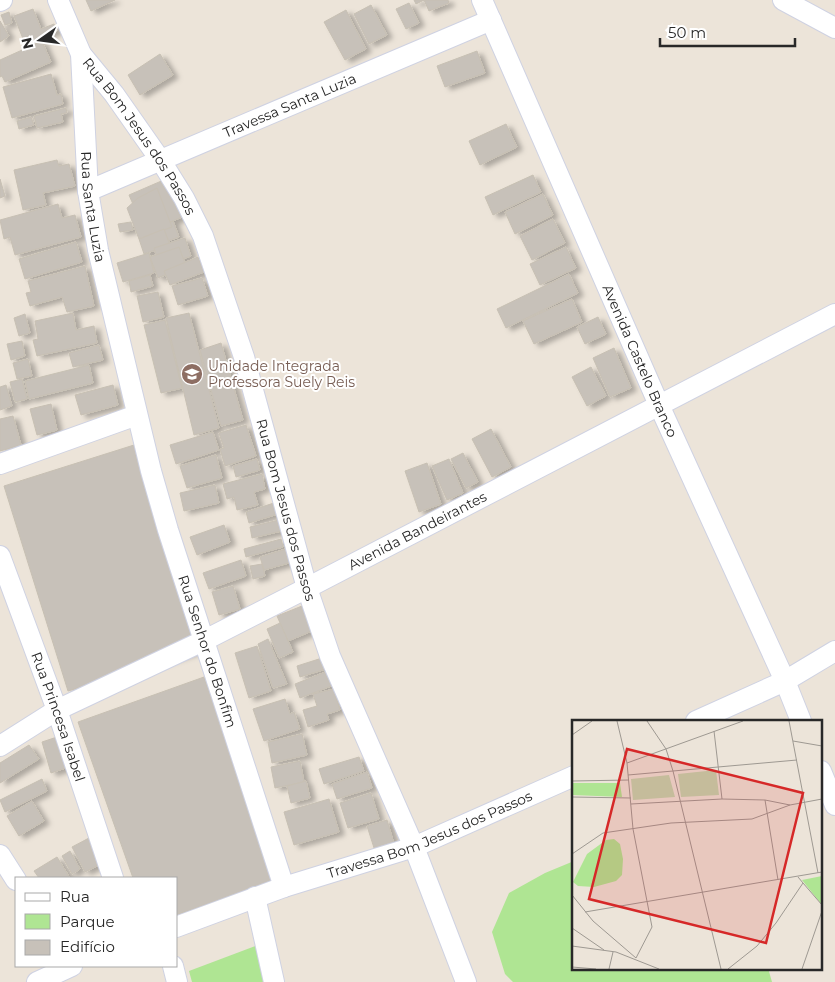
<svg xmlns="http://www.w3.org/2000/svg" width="835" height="982" viewBox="0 0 835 982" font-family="Montserrat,sans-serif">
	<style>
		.green { fill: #afe593 }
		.building { fill: #c7c1b9; stroke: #c7c0b3; filter: url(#shadow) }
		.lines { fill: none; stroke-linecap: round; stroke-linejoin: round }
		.minor-casing { stroke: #cfd2e2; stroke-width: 22 }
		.minor { stroke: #fff; stroke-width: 20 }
		.labels { text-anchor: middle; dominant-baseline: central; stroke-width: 4; stroke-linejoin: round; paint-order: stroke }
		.street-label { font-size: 14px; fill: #282828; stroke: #fff }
		.education-label { font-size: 14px; fill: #785e54; stroke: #fff; text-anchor: start }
		.inset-road { fill: none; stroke: #9e9992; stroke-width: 1 }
		.view { fill: #d62828; fill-opacity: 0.15; stroke: #d62828; stroke-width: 2.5 }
		.inset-edge { fill: none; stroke: #282828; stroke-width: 2.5 }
	</style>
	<defs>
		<filter id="shadow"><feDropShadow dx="5.5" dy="3" stdDeviation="2.5" flood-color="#0004"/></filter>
	</defs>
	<rect width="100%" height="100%" fill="#ece4d9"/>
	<g class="green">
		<path d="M574,861V968H768L772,982H513L505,974L492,932L509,893L545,873Z"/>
		<path d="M258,945L265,982H192L189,971Z"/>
	</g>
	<g class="building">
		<path d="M86,0H115L91,11Z"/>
		<path d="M414,0H448L449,3L429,11L424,0L416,4Z"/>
		<path d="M409,3L419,23L406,29L396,9Z"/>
		<path d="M371,5L387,35L369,44L354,14Z"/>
		<path d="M33,9L41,29L54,24L57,31L25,44L14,16Z"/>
		<path d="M346,10L366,49L345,60L324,22Z"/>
		<path d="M9,12L12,23L5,25L1,15Z"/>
		<path d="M0,21L9,36L0,42Z"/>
		<path d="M42,41L51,62L5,82L2,76L0,77V60Z"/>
		<path d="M477,51L485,73L445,87L437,66Z"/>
		<path d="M160,54L173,75L140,95L128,75Z"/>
		<path d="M51,74L57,95L61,94L63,104L12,118L3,87Z"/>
		<path d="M66,108L67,113L61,114L63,122L37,128L34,116Z"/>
		<path d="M31,117L34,125L19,129L17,121Z"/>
		<path d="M506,124L517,147L480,165L469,141Z"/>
		<path d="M57,160L59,166L69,164L75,186L43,193L46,205L23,210L14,170Z"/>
		<path d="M533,175L541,192L493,215L485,197Z"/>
		<path d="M0,179L5,196L0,198Z"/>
		<path d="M166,179L182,217L164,225L173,221L179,237L146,249L141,234L145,232L129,195Z"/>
		<path d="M157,188L172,227L139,239L127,208L138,198Z"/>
		<path d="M543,194L553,215L515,234L505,212Z"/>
		<path d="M58,204L62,218L75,215L81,237L15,255L10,237L4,239L0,220Z"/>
		<path d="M553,219L565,243L532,260L520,236Z"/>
		<path d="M131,222L133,230L120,232L118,224Z"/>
		<path d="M164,229L170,245L144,254L139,239Z"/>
		<path d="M185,238L191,256L160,267L154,248Z"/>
		<path d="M76,242L82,262L25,279L19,259Z"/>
		<path d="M179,247L186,266L158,278L150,257Z"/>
		<path d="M566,247L576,268L540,285L530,264Z"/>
		<path d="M149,253L154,273L123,282L117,263Z"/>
		<path d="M198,257L204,272L170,285L164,271Z"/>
		<path d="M85,266L94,306L67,312L62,297L30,306L26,293L31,292L28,281Z"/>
		<path d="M569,274L578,293L506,328L497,309Z"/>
		<path d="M150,275L153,286L131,292L129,281Z"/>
		<path d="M202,278L208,296L178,305L172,286Z"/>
		<path d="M158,292L164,317L143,322L137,296Z"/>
		<path d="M572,299L582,322L534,344L523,321Z"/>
		<path d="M73,313L76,330L94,326L97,343L37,356L33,340L38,339L35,321Z"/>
		<path d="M189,313L219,428L194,435L166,318Z"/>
		<path d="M25,314L30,333L19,336L14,318Z"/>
		<path d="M598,317L606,334L585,344L577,327Z"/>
		<path d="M165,320L182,388L161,393L144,325Z"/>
		<path d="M22,341L25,356L11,360L7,344Z"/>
		<path d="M221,343L243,420L221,426L200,350Z"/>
		<path d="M99,345L103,360L73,367L69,353Z"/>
		<path d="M614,348L631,388L610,397L593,358Z"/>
		<path d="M28,359L32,376L17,379L13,363Z"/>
		<path d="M89,365L93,383L29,399L25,381Z"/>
		<path d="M591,367L606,396L587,406L572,377Z"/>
		<path d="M22,379L27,399L15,402L10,382Z"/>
		<path d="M6,385L12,406L0,410V387Z"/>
		<path d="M113,385L118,405L81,415L75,395Z"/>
		<path d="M51,404L57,430L37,435L30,409Z"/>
		<path d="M13,416L21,445L0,451V419Z"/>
		<path d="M246,425L256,456L225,466L220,449L224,448L219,433Z"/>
		<path d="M491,429L511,467L492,477L472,439Z"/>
		<path d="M213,432L219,450L176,464L170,445Z"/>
		<path d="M134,445L198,650L68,691L4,486Z"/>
		<path d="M463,453L478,482L466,488L451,459Z"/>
		<path d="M216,455L222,478L187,488L180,466Z"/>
		<path d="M257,459L260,470L236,477L233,466Z"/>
		<path d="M449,459L463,493L447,500L432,466Z"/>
		<path d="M427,463L441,504L419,512L405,471Z"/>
		<path d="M262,474L265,489L254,492L258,505L237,510L234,497L227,499L223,484Z"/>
		<path d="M215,485L219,503L184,511L180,493Z"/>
		<path d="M277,502L281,513L249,523L246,512Z"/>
		<path d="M283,519L286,530L252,538L250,527Z"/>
		<path d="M224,525L230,542L197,555L190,537Z"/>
		<path d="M281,539L283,547L246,557L244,549Z"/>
		<path d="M292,547L296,561L264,570L260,557Z"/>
		<path d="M241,560L246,576L209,589L203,573Z"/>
		<path d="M262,564L265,576L253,579L250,566Z"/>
		<path d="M233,586L240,609L219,615L212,592Z"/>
		<path d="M302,606L312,631L288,641L277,616Z"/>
		<path d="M280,623L293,652L279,658L267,629Z"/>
		<path d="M268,639L287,684L273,688L258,644Z"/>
		<path d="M257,646L271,691L249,698L235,653Z"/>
		<path d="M322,658L326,669L300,677L297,666Z"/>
		<path d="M328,671L334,685L300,698L295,684Z"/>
		<path d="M204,677L275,881L176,915V878H133L78,722Z"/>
		<path d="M334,689L340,710L327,714L329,720L308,727L303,710L317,706L313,694Z"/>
		<path d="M285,699L290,714L294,712L300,729L264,741L253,709Z"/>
		<path d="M302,734L307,755L272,763L268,742Z"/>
		<path d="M60,736L69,767L51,773L42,742Z"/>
		<path d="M29,745L39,759L0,783V763Z"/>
		<path d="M359,757L364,771L324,784L319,769Z"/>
		<path d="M300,761L304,782L275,788L271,767Z"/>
		<path d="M367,772L372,788L337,799L332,784Z"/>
		<path d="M42,779L47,791L5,812L0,800Z"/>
		<path d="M306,781L310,798L291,803L287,786Z"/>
		<path d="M371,793L379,819L348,828L340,803Z"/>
		<path d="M329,799L339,832L294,845L284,812Z"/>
		<path d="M32,801L44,821L19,836L7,816Z"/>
		<path d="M387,820L394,844L375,851L367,826Z"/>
		<path d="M89,838L103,863L85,872L72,847Z"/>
		<path d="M70,851L80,869L72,874L62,856Z"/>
		<path d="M57,857L70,878H39L34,871Z"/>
	</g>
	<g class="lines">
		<g class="minor-casing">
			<g id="minor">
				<path id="s1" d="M58,0L81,54L88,191L98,250L151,471L168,530L284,887"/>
				<path id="s2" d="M482,0L659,405L785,681L801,721"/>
				<path d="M783,0L835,28"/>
				<path d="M0,1L2,0"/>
				<path id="s3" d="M81,54L114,94L161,161L184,198L203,236L244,357L307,588L330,656L414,847L466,982"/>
				<path id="s4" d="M88,191L491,20"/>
				<path d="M0,464L137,415"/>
				<path id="s5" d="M0,556L57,710L113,878"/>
				<path d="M696,721L785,681L835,651"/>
				<path id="s6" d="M0,746L57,710L203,641L307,588L835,314"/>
				<path d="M821,771L835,805"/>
				<path d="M0,855L16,880"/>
				<path d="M255,897L274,982"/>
				<path id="s7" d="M176,927L284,887L414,847L574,776"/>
				<path d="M173,966L177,982"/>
				<path d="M37,982L72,966"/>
			</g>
		</g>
		<use href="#minor" class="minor"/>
	</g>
	<defs>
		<g id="school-disc" transform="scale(1.125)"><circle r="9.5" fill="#8d6e63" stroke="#fff"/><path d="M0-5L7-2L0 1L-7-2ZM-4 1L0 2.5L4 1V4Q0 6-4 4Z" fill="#fff"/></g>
	</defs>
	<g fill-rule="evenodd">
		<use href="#school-disc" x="192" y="374"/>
	</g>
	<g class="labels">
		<g class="street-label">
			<text stroke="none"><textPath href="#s4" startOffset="219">Travessa Santa Luzia</textPath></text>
			<text stroke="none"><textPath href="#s3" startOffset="101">Rua Bom Jesus dos Passos</textPath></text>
			<text stroke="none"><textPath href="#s1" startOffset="212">Rua Santa Luzia</textPath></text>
			<text stroke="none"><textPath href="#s2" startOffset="394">Avenida Castelo Branco</textPath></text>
			<text stroke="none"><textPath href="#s3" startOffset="506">Rua Bom Jesus dos Passos</textPath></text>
			<text stroke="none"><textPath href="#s6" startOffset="470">Avenida Bandeirantes</textPath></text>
			<text stroke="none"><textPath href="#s1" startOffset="672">Rua Senhor do Bonfim</textPath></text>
			<text stroke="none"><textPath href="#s5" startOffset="171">Rua Princesa Isabel</textPath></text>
			<text stroke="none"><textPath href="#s7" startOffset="270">Travessa Bom Jesus dos Passos</textPath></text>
		</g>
		<g class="education-label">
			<text x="208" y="366">Unidade Integrada<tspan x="208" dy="16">Professora Suely Reis</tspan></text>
		</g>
	</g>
	<g transform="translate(572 720)">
		<rect width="250" height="250" fill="#ece4d9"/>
		<path d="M0,63H48L50,77L0,75ZM42,119L48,124L51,139L50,155L44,161L22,167L6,166L1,162L15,134L34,120ZM250,156V185L230,160Z" fill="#afe593"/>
		<path d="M144,50L147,75L109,77L106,54ZM97,55L103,77L61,80L59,59Z" fill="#c2d6b0"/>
		<path class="inset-road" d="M75,1L94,29L101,51L149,249M217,1L246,153M142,11L150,79M0,15L20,1M221,21L250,26M55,43L171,1M56,55L225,40M0,61L57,60M0,77L59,78M193,80L206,160M59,84L150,79L193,80L218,85L250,79M0,134L31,113L99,103L180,99L218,85M231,163L250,185M0,175L21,201L64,238L80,207L61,109L55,43L45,1M13,192L250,152M0,208L32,230M0,226L44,232L87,249M0,247L24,249M37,249L41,232M156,249L185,226L204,203L231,163L226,157M230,249L250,191"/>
		<path class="view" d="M55,29L231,73L194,223L17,179Z"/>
		<rect width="250" height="250" class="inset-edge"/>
	</g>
	<rect x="15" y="877" width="162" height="90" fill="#ffffff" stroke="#a9a9a9"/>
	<rect x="25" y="893" width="25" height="8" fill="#ffffff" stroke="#a9a9a9"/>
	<text x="60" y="902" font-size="15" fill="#282828">Rua</text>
	<rect x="25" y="914" width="25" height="15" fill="#afe593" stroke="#a9a9a9"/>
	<text x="60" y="927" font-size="15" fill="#282828">Parque</text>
	<rect x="25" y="940" width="25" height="15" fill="#c7c1b9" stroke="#a9a9a9"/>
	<text x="60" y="952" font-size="15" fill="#282828">Edifício</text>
	<g transform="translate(40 40) rotate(256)" stroke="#ffffff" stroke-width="4" paint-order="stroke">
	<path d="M0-4L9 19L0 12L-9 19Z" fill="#282828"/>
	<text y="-8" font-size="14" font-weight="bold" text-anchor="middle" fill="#282828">N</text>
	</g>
	<path d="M660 38v8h135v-8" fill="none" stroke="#282828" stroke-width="2.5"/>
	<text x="668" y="38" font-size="15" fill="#282828" stroke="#ffffff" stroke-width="4" paint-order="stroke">50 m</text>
</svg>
